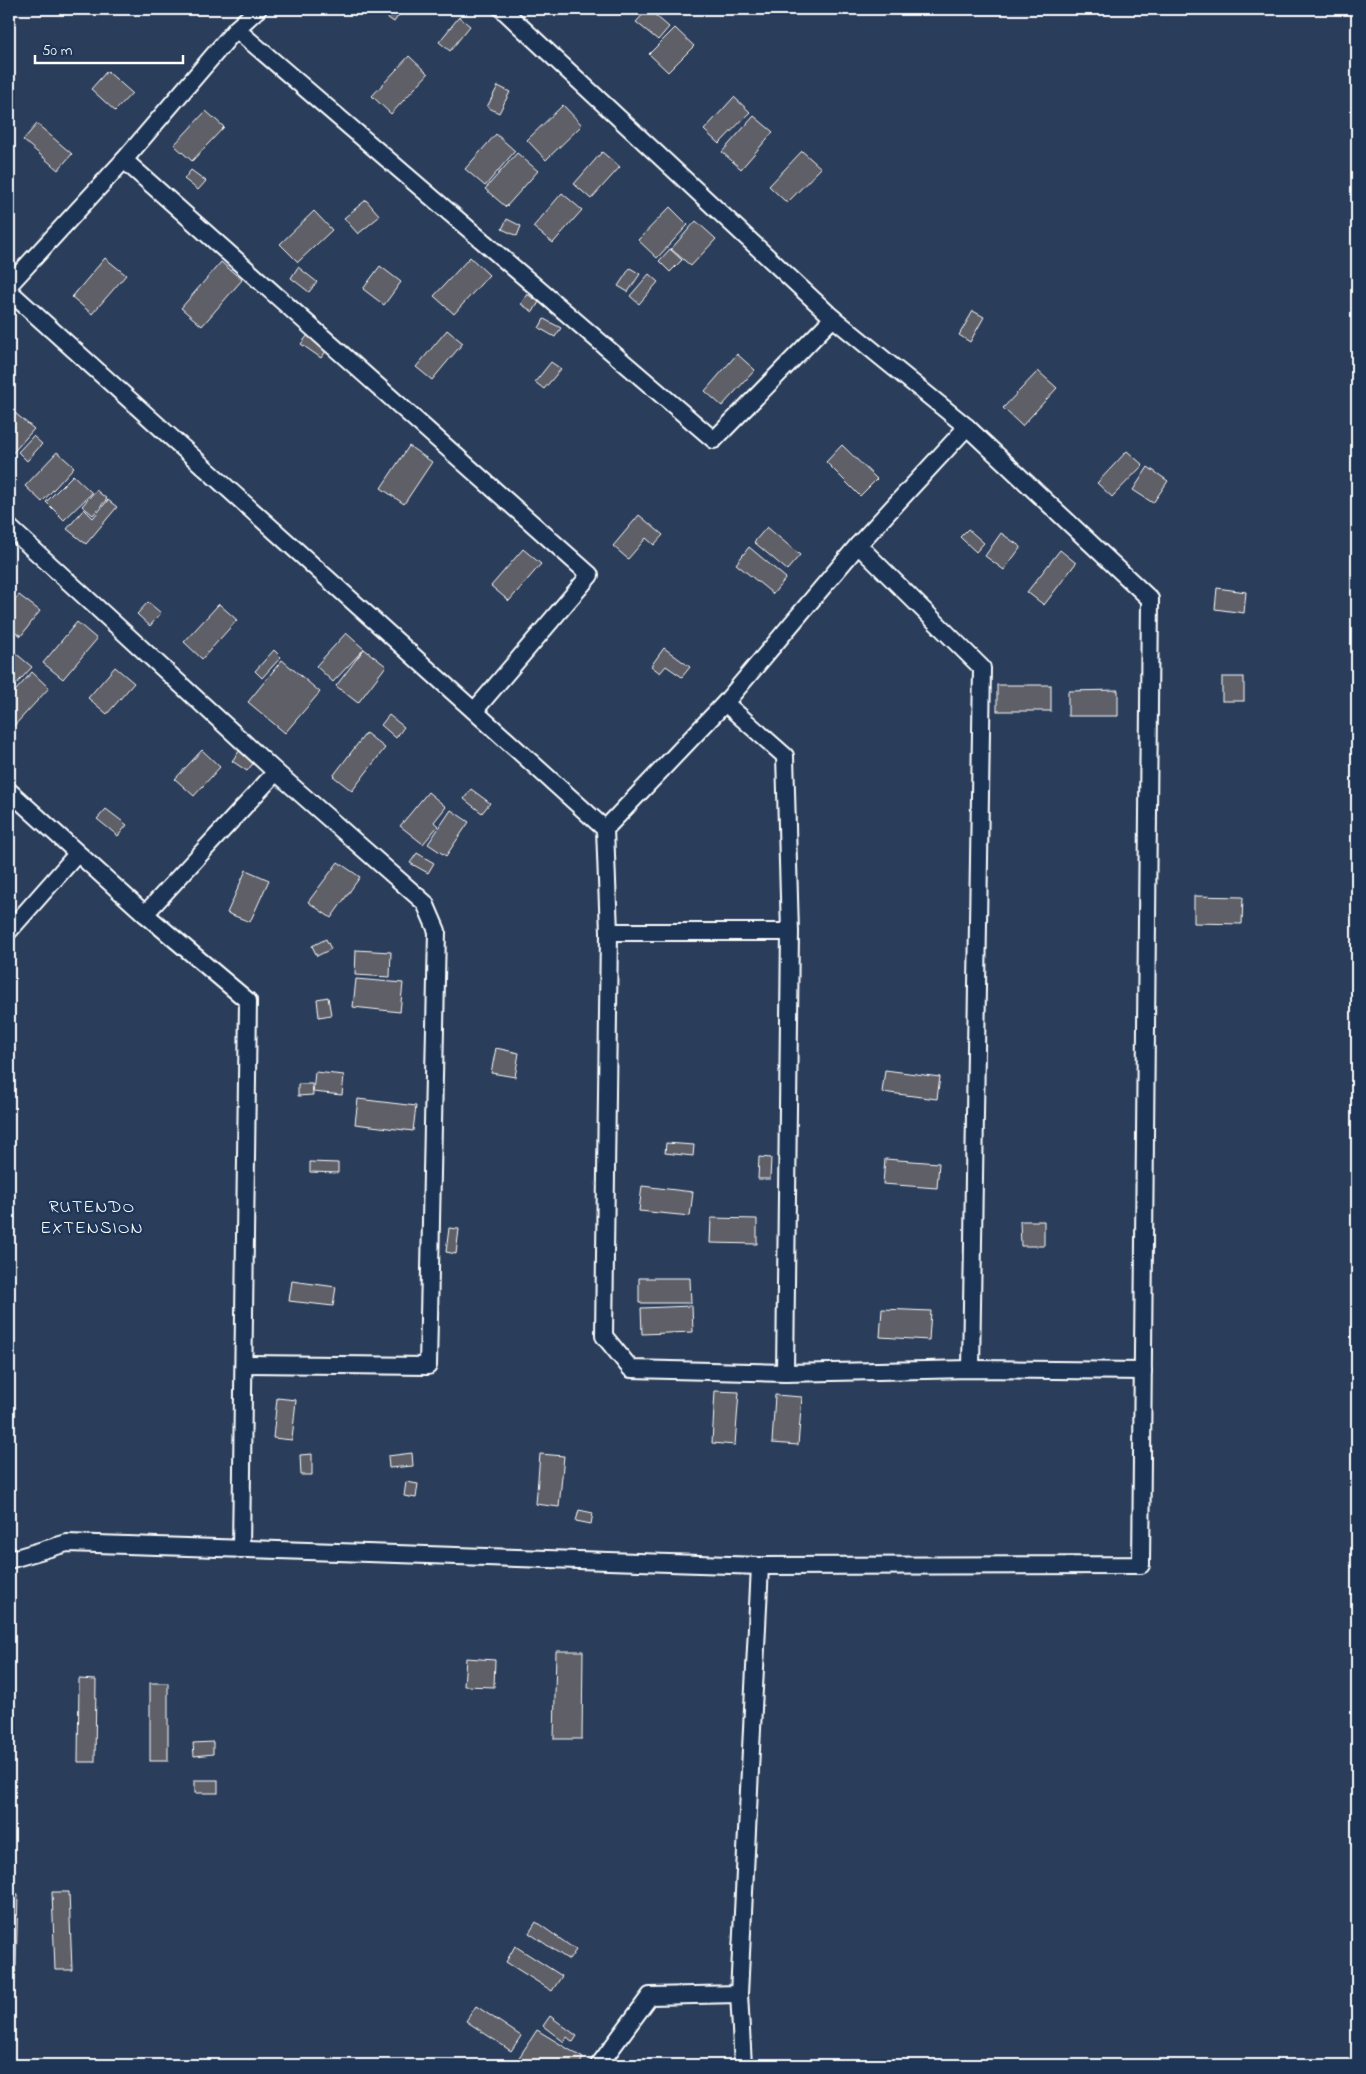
<svg xmlns="http://www.w3.org/2000/svg" width="1366" height="2074" viewBox="0 0 1366 2074" font-family="'Indie Flower',sans-serif">
	<style>
		.building { fill: #5e5f68; stroke: #fff }
		.lines { fill: none; stroke-linecap: round; stroke-linejoin: round }
		.minor-casing { stroke: #fff; stroke-width: 20 }
		.minor { stroke: #1d3557; stroke-width: 16 }
		.labels { text-anchor: middle; dominant-baseline: central; stroke-width: 4.5; stroke-linejoin: round; paint-order: stroke }
		.neighbourhood-label { font-size: 18px; letter-spacing: 1px; fill: #fff; stroke: #1d3557 }
	</style>
	<rect width="100%" height="100%" fill="#2a3d5a"/>
	<filter id="ink" filterUnits="userSpaceOnUse"><feTurbulence type="fractalNoise" baseFrequency=".02" numOctaves="2"/><feDisplacementMap in="SourceGraphic" scale="10" xChannelSelector="R" yChannelSelector="G"/><feConvolveMatrix kernelMatrix="1 2 1 2 8 2 1 2 1" color-interpolation-filters="sRGB"/></filter>
	<g filter="url(#ink)">
		<g class="building">
			<path d="M375,9H403L394,22Z"/>
			<path d="M648,9L669,27L658,40L636,22Z"/>
			<path d="M459,17L470,26L450,51L439,42Z"/>
			<path d="M675,28L694,46L668,72L649,54Z"/>
			<path d="M409,56L428,74L391,114L372,96Z"/>
			<path d="M107,71L132,93L115,111L91,89Z"/>
			<path d="M498,86L510,92L499,113L487,107Z"/>
			<path d="M734,97L750,112L719,144L704,130Z"/>
			<path d="M563,105L582,125L546,160L527,140Z"/>
			<path d="M206,111L224,127L192,161L174,145Z"/>
			<path d="M754,116L773,132L741,169L722,152Z"/>
			<path d="M37,124L72,154L58,170L23,140Z"/>
			<path d="M496,134L515,151L485,186L465,169Z"/>
			<path d="M802,151L821,168L787,203L769,186Z"/>
			<path d="M602,152L620,167L591,199L574,184Z"/>
			<path d="M517,153L538,171L506,207L485,189Z"/>
			<path d="M191,170L206,181L198,190L184,179Z"/>
			<path d="M562,193L582,210L553,243L533,227Z"/>
			<path d="M366,200L380,216L358,234L344,218Z"/>
			<path d="M670,207L688,225L657,258L638,240Z"/>
			<path d="M314,211L332,230L298,262L280,244Z"/>
			<path d="M507,219L521,226L517,236L502,229Z"/>
			<path d="M696,221L716,239L691,266L671,249Z"/>
			<path d="M670,249L682,260L670,272L659,261Z"/>
			<path d="M470,257L489,275L454,314L434,296Z"/>
			<path d="M105,258L126,275L92,314L72,297Z"/>
			<path d="M221,262L242,280L202,326L181,308Z"/>
			<path d="M380,266L401,282L384,305L363,289Z"/>
			<path d="M298,267L317,282L309,292L291,278Z"/>
			<path d="M630,268L640,274L628,292L618,286Z"/>
			<path d="M649,274L658,282L639,304L630,296Z"/>
			<path d="M527,294L539,302L533,312L521,304Z"/>
			<path d="M973,311L984,317L970,342L959,335Z"/>
			<path d="M544,319L561,328L555,337L539,328Z"/>
			<path d="M447,330L463,343L432,380L416,367Z"/>
			<path d="M308,335L327,350L321,358L301,344Z"/>
			<path d="M737,354L755,370L722,406L705,391Z"/>
			<path d="M551,362L561,369L544,389L535,382Z"/>
			<path d="M1038,371L1057,388L1022,426L1003,408Z"/>
			<path d="M15,413L34,429L9,457V420Z"/>
			<path d="M33,436L42,444L27,461L18,452Z"/>
			<path d="M842,445L877,479L860,496L826,462Z"/>
			<path d="M409,446L432,462L404,504L381,488Z"/>
			<path d="M1127,451L1143,465L1112,497L1097,483Z"/>
			<path d="M57,452L74,467L42,502L25,486Z"/>
			<path d="M1148,467L1168,481L1153,503L1133,490Z"/>
			<path d="M73,475L92,493L64,520L46,502Z"/>
			<path d="M96,490L107,499L93,515L82,506Z"/>
			<path d="M108,500L117,507L86,544L67,529L84,509L93,518Z"/>
			<path d="M639,515L663,535L654,545L646,538L628,559L613,546Z"/>
			<path d="M767,527L800,555L787,570L754,542Z"/>
			<path d="M968,529L984,543L976,552L960,537Z"/>
			<path d="M1001,533L1021,547L1004,570L985,556Z"/>
			<path d="M749,547L786,578L773,594L736,564Z"/>
			<path d="M523,549L541,564L509,601L491,586Z"/>
			<path d="M1060,550L1076,563L1044,605L1027,592Z"/>
			<path d="M1217,588L1246,592L1244,613L1215,609Z"/>
			<path d="M19,595L40,611L21,636L9,627V608Z"/>
			<path d="M148,602L161,613L150,626L137,614Z"/>
			<path d="M219,604L237,620L202,659L184,642Z"/>
			<path d="M77,622L97,639L63,679L43,663Z"/>
			<path d="M346,633L364,649L333,682L316,666Z"/>
			<path d="M664,648L690,667L682,677L666,666L660,673L651,666Z"/>
			<path d="M364,649L386,666L358,703L336,686Z"/>
			<path d="M274,650L281,657L262,678L255,671Z"/>
			<path d="M13,651L32,667L9,692V656Z"/>
			<path d="M282,660L320,692L285,733L248,702Z"/>
			<path d="M115,667L134,683L107,714L88,698Z"/>
			<path d="M32,672L49,688L13,727L9,723V698Z"/>
			<rect x="1222" y="677" width="22" height="24"/>
			<rect x="997" y="685" width="54" height="26"/>
			<path d="M1118,690V716H1068V691Z"/>
			<path d="M389,715L404,727L396,738L381,725Z"/>
			<path d="M366,733L385,748L352,791L333,776Z"/>
			<path d="M202,750L220,767L194,796L175,779Z"/>
			<path d="M240,750L255,761L247,771L232,761Z"/>
			<path d="M471,789L490,803L482,813L464,799Z"/>
			<path d="M428,792L446,807L434,822L438,826L423,844L400,826Z"/>
			<path d="M106,809L127,825L118,836L97,819Z"/>
			<path d="M451,810L469,822L446,856L428,844Z"/>
			<path d="M417,853L434,863L428,873L410,863Z"/>
			<path d="M338,862L360,877L331,918L308,902Z"/>
			<path d="M246,870L269,880L250,922L227,913Z"/>
			<path d="M1194,896L1243,897L1242,924L1194,923Z"/>
			<path d="M326,939L331,949L317,956L312,946Z"/>
			<path d="M356,950L391,952L390,977L355,975Z"/>
			<path d="M356,979L403,983L400,1012L353,1007Z"/>
			<path d="M328,997L331,1015L319,1017L317,999Z"/>
			<path d="M496,1048L519,1053L515,1077L491,1073Z"/>
			<path d="M885,1070L940,1077L937,1099L882,1092Z"/>
			<path d="M315,1072L344,1075L342,1095L313,1092Z"/>
			<path d="M298,1084H312L313,1095L298,1096Z"/>
			<path d="M358,1099L416,1106L413,1131L355,1124Z"/>
			<path d="M666,1143L694,1145L693,1156L665,1153Z"/>
			<path d="M759,1157L771,1158L770,1179H758Z"/>
			<path d="M885,1159L939,1163L937,1188L883,1184Z"/>
			<path d="M310,1162L338,1163V1173L310,1172Z"/>
			<path d="M642,1186L693,1192L690,1216L639,1211Z"/>
			<path d="M711,1218L757,1219V1244L710,1243Z"/>
			<path d="M1020,1221H1044V1246H1021Z"/>
			<path d="M449,1228L459,1229L456,1254L446,1252Z"/>
			<path d="M639,1278H690L691,1303H639Z"/>
			<path d="M292,1281L336,1287L333,1306L289,1301Z"/>
			<path d="M692,1306L693,1332L642,1334L641,1308Z"/>
			<path d="M882,1309L931,1311L929,1340L880,1337Z"/>
			<path d="M715,1391L739,1392L735,1445L712,1443Z"/>
			<path d="M775,1395L802,1397L798,1445L772,1443Z"/>
			<path d="M277,1398L296,1400L292,1440L273,1438Z"/>
			<path d="M412,1453L413,1466L389,1468L388,1456Z"/>
			<path d="M312,1454V1475H301L300,1455Z"/>
			<path d="M540,1454L564,1456L559,1507L536,1504Z"/>
			<path d="M406,1482L418,1484L416,1498L404,1496Z"/>
			<path d="M579,1510L593,1513L591,1524L576,1521Z"/>
			<path d="M556,1651H583L582,1739H554Z"/>
			<path d="M466,1658L495,1660L494,1687L464,1686Z"/>
			<path d="M79,1679L96,1680L95,1762H78Z"/>
			<rect x="150" y="1683" width="18" height="78"/>
			<path d="M213,1742V1754L194,1756L193,1743Z"/>
			<rect x="195" y="1780" width="23" height="13"/>
			<path d="M52,1892H69L72,1970H55Z"/>
			<path d="M9,1894H18L16,1966H9Z"/>
			<path d="M536,1922L576,1950L569,1960L529,1933Z"/>
			<path d="M515,1946L562,1976L552,1991L506,1962Z"/>
			<path d="M476,2006L521,2036L511,2051L466,2021Z"/>
			<path d="M550,2016L577,2036L573,2042L567,2037L564,2042L543,2026Z"/>
			<path d="M537,2030L583,2058L579,2065H528L518,2059Z"/>
		</g>
		<g class="lines">
			<g class="minor-casing">
				<g id="minor">
					<path d="M236,29L714,440L833,318"/>
					<path d="M124,160L590,575L475,710"/>
					<path d="M9,285L124,160L236,29L258,9"/>
					<path d="M9,291L605,829L609,932L604,1336L631,1369L785,1373L971,1369L1143,1371"/>
					<path d="M9,527L276,772L425,903L437,931L428,1366L244,1364"/>
					<path d="M858,545L982,668L971,1369"/>
					<path d="M725,703L785,756L790,932L785,1373"/>
					<path d="M9,791L145,914L248,1001L241,1550"/>
					<path d="M605,829L725,703L858,545L967,427"/>
					<path d="M145,914L276,772"/>
					<path d="M9,931L77,854"/>
					<path d="M609,932H790"/>
					<path d="M9,1560L67,1543L760,1566L1141,1565L1150,599L967,427L833,318L502,9"/>
					<path d="M599,2065L650,1996L739,1994"/>
					<path d="M743,2065L739,1994L760,1566"/>
				</g>
			</g>
			<use href="#minor" class="minor"/>
		</g>
	</g>
	<g class="labels">
		<g class="neighbourhood-label">
			<text x="92" y="1208">RUTENDO<tspan x="92" dy="21">EXTENSION</tspan></text>
		</g>
	</g>
	<rect width="1366" height="2074" fill="none" stroke="#1d3557" stroke-width="30"/>
	<rect x="15" y="15" width="1336" height="2044" fill="none" stroke="#fff" stroke-width="2" filter="url(#ink)"/>
	<path d="M35 55v8h148v-8" fill="none" stroke="#ffffff" stroke-width="2.5"/>
	<text x="42" y="55" font-size="15" fill="#ffffff" stroke="#1d3557" stroke-width="4" paint-order="stroke">50 m</text>
</svg>
